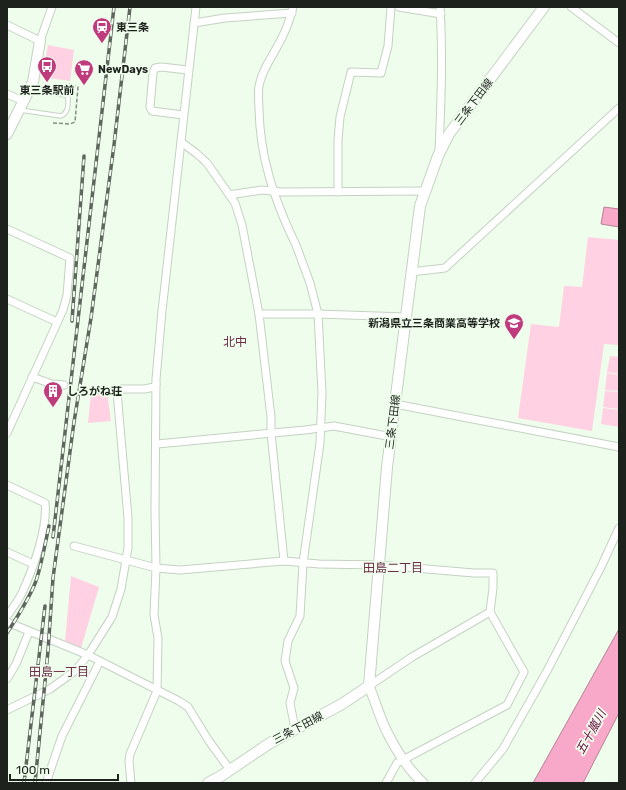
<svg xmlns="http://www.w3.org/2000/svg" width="626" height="790" viewBox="0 0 626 790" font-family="Rubik,'Noto Sans JP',sans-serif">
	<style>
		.green { fill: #ffd1e2 }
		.water { fill: #f8a9c9; stroke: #b68095 }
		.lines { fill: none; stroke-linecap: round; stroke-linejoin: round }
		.service-casing { stroke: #c4d2c2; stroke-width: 5.5 }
		.minor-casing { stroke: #c4d2c2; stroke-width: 9 }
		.tertiary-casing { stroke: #c4d2c2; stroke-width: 11 }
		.secondary-casing { stroke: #c4d2c2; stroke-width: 12 }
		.path { stroke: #838d82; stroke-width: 1.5; stroke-dasharray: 4 2; stroke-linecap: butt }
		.service { stroke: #fff; stroke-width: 3.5 }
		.minor { stroke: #fff; stroke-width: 7 }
		.tertiary { stroke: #fff; stroke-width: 9 }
		.secondary { stroke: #fff; stroke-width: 10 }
		.rail-casing { stroke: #5e665d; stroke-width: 3.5 }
		.rail { stroke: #effded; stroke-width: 2; stroke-dasharray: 6; stroke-linecap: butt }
		.labels { text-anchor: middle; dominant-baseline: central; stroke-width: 3.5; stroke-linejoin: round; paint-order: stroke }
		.poi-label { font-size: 11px; font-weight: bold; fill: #1d221c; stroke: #effded; text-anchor: start }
		.street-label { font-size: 11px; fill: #1d221c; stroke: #effded }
		.neighbourhood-label { font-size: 12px; fill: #6c2b49; stroke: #effded }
		.water-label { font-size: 12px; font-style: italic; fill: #64073b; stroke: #effded }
	</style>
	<rect width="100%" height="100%" fill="#effded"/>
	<g class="green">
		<path d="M48,45L74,50L70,81L42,77Z"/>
		<path d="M588,237L619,240V345L604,344L592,431L518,418L531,324L559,327L564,286L582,287Z"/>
		<path d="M610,356L619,357V374L607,372Z"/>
		<path d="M607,373L619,375V391L605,390Z"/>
		<path d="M605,391L619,392V409L603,407Z"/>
		<path d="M91,393H107L111,421L88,423Z"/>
		<path d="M603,408L619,410V427L601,424Z"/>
		<path d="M71,576L99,587L81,648L65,641Z"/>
	</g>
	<g class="water">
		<path d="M604,207L619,209V227L601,224Z"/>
		<path d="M619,629V713L583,783H533Z"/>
	</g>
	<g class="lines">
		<g class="service-casing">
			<path id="service" d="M20,110L61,116C69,112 68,105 68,97L65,95L30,90"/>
		</g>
		<g class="minor-casing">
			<g id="minor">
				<path d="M293,7C290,20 284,35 277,47C271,58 263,69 260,82C257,91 259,101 259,109C260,157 274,199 294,241L296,245L310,283L318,314L322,393L320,443L303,563L300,616L288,641L285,661L294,688L290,703L295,729"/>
				<path d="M399,7L441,14"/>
				<path d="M571,7L619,43"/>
				<path d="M194,23L225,18L292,13"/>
				<path d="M7,25L40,41L52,7"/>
				<path d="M7,94L23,101"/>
				<path d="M183,115L152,111L150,107L153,73L155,68L161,67L188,70"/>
				<path d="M181,142L196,153L207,163L235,203L242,225L259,314L271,417V433L284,561"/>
				<path d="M439,151C441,103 443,55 440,7"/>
				<path d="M338,192V140L340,117L351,72L381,73L388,46L391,7"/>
				<path d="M229,195L262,190L282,192L426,191"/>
				<path d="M7,229L70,258L67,295L63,310L7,433"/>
				<path d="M411,272L445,268L619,108"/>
				<path d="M7,299L57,322"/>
				<path d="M259,314H318L406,317"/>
				<path d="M32,377L52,384L64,385"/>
				<path d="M395,404L619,447"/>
				<path d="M157,444L305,430L334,426L392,437"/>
				<path d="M7,485L45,503C48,528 33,569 22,593C18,601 12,609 7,616"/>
				<path d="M74,546L156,568L180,570L284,561L319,564L379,565L474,573H493V588L490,612L412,657L369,686"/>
				<path d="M7,552L33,564"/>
				<path d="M7,622L88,655L179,701L188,707L209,741L230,770"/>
				<path d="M7,679L16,664L29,632"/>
				<path d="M7,710L50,689L75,671L88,655L112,617L121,589L128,548V518L117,392L121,389H145L154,387L156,384"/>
				<path d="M46,783L62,736L100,661"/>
				<path d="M131,783L129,761L130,754L157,691L158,638L154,615L156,568L155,512L156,379L162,311L196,7"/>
				<path d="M386,783L397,763L507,705L524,672L490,612"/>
				<path d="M475,783L503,749L547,671L601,567L619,528"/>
			</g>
		</g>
		<g class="tertiary-casing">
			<path id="tertiary" d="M369,686C375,701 380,718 387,732C396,750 409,770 423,783"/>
		</g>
		<g class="secondary-casing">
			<g id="secondary">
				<path d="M7,134L33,82L40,41"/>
				<path d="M208,783L221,776L270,743L342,704L369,686L387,467L420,206L438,156L449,134L544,7"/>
			</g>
		</g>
		<path class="path" d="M53,123L70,124L75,122L78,87L69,84"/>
		<use href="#service" class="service"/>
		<use href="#minor" class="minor"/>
		<use href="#tertiary" class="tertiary"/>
		<use href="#secondary" class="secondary"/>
		<g class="rail-casing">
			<g id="rail">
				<path d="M72,321L84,156"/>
				<path d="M53,537L114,7"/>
				<path d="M7,633C18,616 29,599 36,581C42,563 45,544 49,526"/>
				<path d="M24,783L45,606"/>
				<path d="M35,783L48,651L53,578L74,422L91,318L114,145L130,7"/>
			</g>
		</g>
		<use href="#rail" class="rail"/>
	</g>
	<defs>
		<g id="station-pin" transform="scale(1)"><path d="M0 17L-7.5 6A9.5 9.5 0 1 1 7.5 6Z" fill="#c03b7e" stroke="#effded"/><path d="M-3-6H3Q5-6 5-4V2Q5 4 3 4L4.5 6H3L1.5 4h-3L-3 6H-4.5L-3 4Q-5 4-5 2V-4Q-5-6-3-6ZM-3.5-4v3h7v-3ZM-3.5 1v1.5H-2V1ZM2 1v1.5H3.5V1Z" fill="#fff"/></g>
		<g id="bus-pin" transform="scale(1)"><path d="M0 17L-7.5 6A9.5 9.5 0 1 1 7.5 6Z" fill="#c03b7e" stroke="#effded"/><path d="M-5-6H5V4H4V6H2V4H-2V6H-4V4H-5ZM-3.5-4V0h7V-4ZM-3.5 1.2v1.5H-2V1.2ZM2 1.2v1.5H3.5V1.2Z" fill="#fff"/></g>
		<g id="supermarket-pin" transform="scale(1)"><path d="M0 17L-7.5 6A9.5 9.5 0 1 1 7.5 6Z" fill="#c03b7e" stroke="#effded"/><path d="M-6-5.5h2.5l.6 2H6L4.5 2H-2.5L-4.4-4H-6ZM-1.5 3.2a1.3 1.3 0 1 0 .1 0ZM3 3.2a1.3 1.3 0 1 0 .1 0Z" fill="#fff"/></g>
		<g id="school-pin" transform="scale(1)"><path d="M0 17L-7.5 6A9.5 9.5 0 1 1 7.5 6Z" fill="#c03b7e" stroke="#effded"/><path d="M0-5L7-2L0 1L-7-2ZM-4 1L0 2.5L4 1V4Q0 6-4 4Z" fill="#fff"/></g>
		<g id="building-pin" transform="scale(1)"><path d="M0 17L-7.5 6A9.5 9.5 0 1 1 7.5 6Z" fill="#c03b7e" stroke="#effded"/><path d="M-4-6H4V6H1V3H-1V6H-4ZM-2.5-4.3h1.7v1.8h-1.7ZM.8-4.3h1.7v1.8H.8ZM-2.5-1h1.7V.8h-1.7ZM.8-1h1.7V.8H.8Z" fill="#fff"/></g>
	</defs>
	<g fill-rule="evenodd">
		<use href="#station-pin" x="102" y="27"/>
		<use href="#bus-pin" x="47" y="66"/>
		<use href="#supermarket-pin" x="84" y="69"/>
		<use href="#school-pin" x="514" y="323"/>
		<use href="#building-pin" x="53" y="391"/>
	</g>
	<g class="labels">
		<g class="poi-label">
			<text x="116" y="27">東三条</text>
			<text x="98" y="69">NewDays</text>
			<text x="47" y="90" text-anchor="middle">東三条駅前</text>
			<text x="500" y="323" text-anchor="end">新潟県立三条商業高等学校</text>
			<text x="67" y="391">しろがね荘</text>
		</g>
		<g class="street-label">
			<text transform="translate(474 102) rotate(-53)">三条下田線</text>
			<text transform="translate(393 422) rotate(-83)">三条下田線</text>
			<text transform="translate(298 728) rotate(-28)">三条下田線</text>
		</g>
		<g class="neighbourhood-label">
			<text x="235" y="342">北中</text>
			<text x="393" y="568">田島二丁目</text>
			<text x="59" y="672">田島一丁目</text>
		</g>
		<g class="water-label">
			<text transform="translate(591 732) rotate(-61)">五十嵐川</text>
		</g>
	</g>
	<rect width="626" height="790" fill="none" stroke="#1d221c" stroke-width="16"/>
	<path d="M10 774v6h108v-6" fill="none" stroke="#1d221c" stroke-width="2"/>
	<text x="16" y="774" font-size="12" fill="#1d221c" stroke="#effded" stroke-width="3" paint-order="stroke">100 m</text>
</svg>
